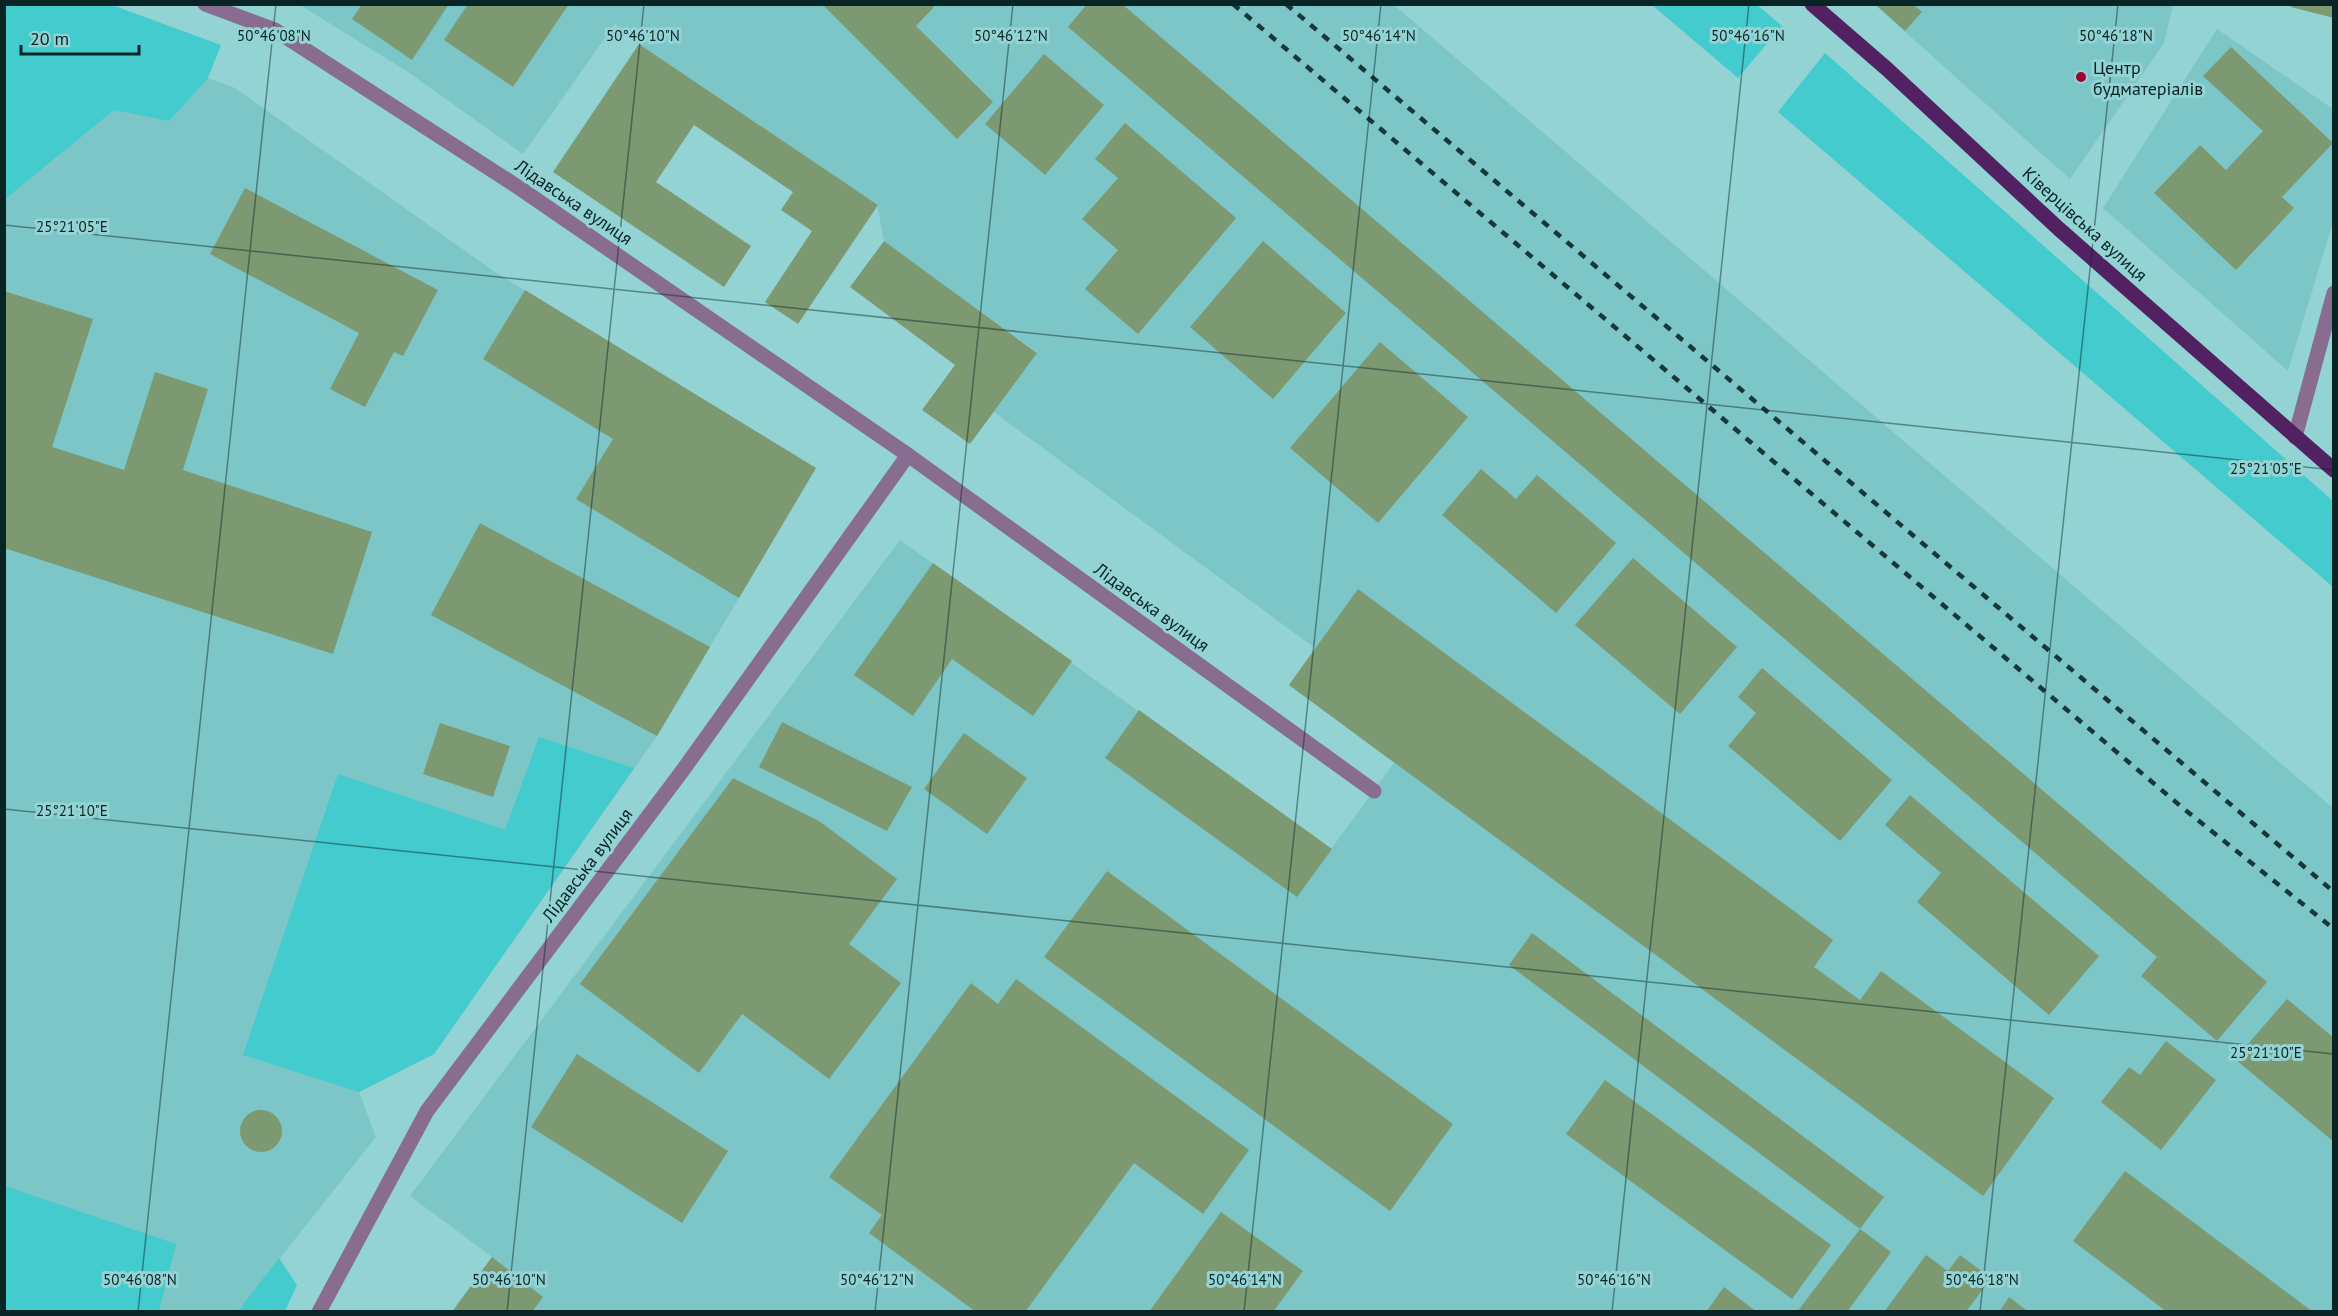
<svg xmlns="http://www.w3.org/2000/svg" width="2338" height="1316" viewBox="0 0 2338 1316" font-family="'PT Sans',sans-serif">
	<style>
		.built { fill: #7dc6c7 }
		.green { fill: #43cbce }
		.building { fill: #7c9972 }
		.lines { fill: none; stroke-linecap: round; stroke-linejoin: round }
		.minor { stroke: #886d91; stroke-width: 15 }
		.major { stroke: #522162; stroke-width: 15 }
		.rail { stroke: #183738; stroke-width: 4.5; stroke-dasharray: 8 8; stroke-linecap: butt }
		.ticks { fill: none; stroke: #092425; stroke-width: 1.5; stroke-opacity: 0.45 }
		.poi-dot { fill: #a1012e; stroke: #93d3d4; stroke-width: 2 }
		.labels { text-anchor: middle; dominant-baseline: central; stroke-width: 6; stroke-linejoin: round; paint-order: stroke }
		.poi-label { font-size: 18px; fill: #092425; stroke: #93d3d4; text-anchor: start }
		.street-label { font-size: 18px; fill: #092425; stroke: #93d3d4 }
		.ticks-label { font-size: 15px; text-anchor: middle; fill: #092425; stroke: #93d3d4; stroke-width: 6; stroke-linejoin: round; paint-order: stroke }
	</style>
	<rect width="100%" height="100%" fill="#93d3d4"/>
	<g class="built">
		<path d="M9,4L235,88L498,274L816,468L657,736L434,1054L359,1092L376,1137L238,1311L5,1312L4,5Z"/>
		<path d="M300,5H1394L2333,808V1311H452L492,1257L410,1196L900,540L1331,849L1394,763L1289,685L1315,648L994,412L1037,352L884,241L877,204L639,44L615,24L523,154L405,70Z"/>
		<path d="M1875,5H2173L2164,43L2070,179Z"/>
		<path d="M2217,29L2333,109V222L2288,371L2103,208Z"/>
	</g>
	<g class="green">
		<path d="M5,4L112,5L221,45L208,78L169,121L114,110L5,199Z"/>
		<path d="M1652,5H1757L1782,26L1738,78Z"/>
		<path d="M1825,53L2333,501V587L1778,112Z"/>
		<path d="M539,737L634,768L434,1054L359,1092L243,1055L338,774L505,830Z"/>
		<path d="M5,1186L176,1244L159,1311H5Z"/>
		<path d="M279,1258L297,1285L285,1311H238Z"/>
	</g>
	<g class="building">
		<path d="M362,4H449L412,60L352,19Z"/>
		<path d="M468,4H569L513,87L444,40Z"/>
		<path d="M822,4H931L934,7L916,26L993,102L957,139Z"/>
		<path d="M1087,4H1122L2267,982L2217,1041L2141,976L2157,957L1068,27Z"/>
		<path d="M1875,4H1913L1922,12L1905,31Z"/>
		<path d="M2291,4H2334V18L2291,7Z"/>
		<path d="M639,44L878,205L798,324L765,302L812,231L781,210L793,192L694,125L656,182L751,246L724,287L553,172Z"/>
		<path d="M2231,47L2333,143L2282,197L2294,208L2236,270L2154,193L2200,145L2226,170L2263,131L2203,76Z"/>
		<path d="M1044,54L1104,105L1045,175L985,124Z"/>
		<path d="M1125,123L1236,218L1138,334L1085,289L1118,250L1082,219L1118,178L1095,159Z"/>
		<path d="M245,188L438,290L403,356L394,352L365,407L330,389L359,333L210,254Z"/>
		<path d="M884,241L1037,353L970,444L922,410L955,365L850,287Z"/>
		<path d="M1263,241L1346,313L1273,399L1190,327Z"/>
		<path d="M525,290L816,468L739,598L576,499L613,439L483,359Z"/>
		<path d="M4,291L93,319L52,447L124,470L155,372L208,389L183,470L372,532L333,654L4,548Z"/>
		<path d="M1380,342L1468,417L1378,523L1290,448Z"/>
		<path d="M1481,469L1516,499L1537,475L1616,543L1556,613L1442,515Z"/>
		<path d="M480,523L710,647L657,736L431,615Z"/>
		<path d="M1633,558L1737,647L1680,714L1575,625Z"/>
		<path d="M933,563L1072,661L1033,716L952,659L913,716L854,675Z"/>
		<path d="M1358,589L1833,940L1814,967L1860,1000L1881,971L2054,1098L1983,1196L1289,685Z"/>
		<path d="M1762,668L1892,780L1840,841L1728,746L1756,713L1738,697Z"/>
		<path d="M1139,710L1332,849L1297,897L1105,758Z"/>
		<path d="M782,722L912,787L887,831L759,767Z"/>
		<path d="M440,723L510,746L493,797L423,774Z"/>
		<path d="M964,733L1027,778L987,834L924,789Z"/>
		<path d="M733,778L819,821L897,879L849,944L901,983L829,1079L742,1014L699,1073L580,984Z"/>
		<path d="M1910,795L2099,956L2049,1015L1917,902L1941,873L1885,825Z"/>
		<path d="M1107,871L1453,1124L1390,1211L1044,957Z"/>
		<path d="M1532,933L1884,1197L1860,1229L1509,965Z"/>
		<path d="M1016,979L1249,1150L1203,1214L1134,1163L1025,1312H976L869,1233L882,1215L829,1177L971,983L998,1004Z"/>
		<path d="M2287,999L2334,1038V1142L2235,1059Z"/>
		<path d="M2166,1041L2216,1080L2161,1150L2101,1102L2129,1067L2140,1075Z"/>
		<path d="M577,1054L728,1151L682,1223L531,1127Z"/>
		<path d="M1605,1080L1831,1245L1792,1299L1566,1134Z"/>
		<circle cx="261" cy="1131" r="21"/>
		<path d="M2125,1171L2313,1312H2167L2073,1241Z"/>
		<path d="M1221,1212L1303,1271L1273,1312H1149Z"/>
		<path d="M1860,1229L1891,1252L1847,1312H1797Z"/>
		<path d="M1926,1255L1948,1271L1960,1255L1991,1278L1966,1312H1884Z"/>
		<path d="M492,1257L543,1297L532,1312H452Z"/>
		<path d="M1724,1287L1757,1312H1706Z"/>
		<path d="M2009,1297L2029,1312H1999Z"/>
	</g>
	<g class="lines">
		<g class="minor">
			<path d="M205,4L275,30L518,187L908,455L1374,791"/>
			<path d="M2295,437L2334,293"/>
			<path d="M319,1312L427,1111L683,770L908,455"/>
		</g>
		<path class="major" d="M1812,4L1887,69L2059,229L2334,470"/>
		<g class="rail">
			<path d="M1233,4L2184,809L2334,929"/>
			<path d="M1286,4L2334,892"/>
		</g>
	</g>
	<path class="ticks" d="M4,225L2334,470M4,809L2334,1054M138,1312L276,4M507,1312L644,4M875,1312L1013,4M1244,1312L1381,4M1612,1312L1749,4M1980,1312L2118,4"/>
	<circle class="poi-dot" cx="2081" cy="77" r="6"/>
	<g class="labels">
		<g class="poi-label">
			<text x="2093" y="67">Центр<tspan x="2093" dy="21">будматеріалів</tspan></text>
		</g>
		<g class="street-label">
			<text transform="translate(574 202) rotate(34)">Лідавська вулиця</text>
			<text transform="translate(2085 224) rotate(42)">Ківерцівська вулиця</text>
			<text transform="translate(1152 607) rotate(36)">Лідавська вулиця</text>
			<text transform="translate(587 865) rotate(-53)">Лідавська вулиця</text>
		</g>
	</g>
	<g class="ticks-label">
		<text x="274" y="41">50°46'08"N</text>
		<text x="643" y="41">50°46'10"N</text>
		<text x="1011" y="41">50°46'12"N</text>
		<text x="1379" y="41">50°46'14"N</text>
		<text x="1748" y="41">50°46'16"N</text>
		<text x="2116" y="41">50°46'18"N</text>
		<text x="72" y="232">25°21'05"E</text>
		<text x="2266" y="474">25°21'05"E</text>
		<text x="72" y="816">25°21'10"E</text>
		<text x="2266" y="1058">25°21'10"E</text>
		<text x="140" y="1285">50°46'08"N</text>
		<text x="509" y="1285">50°46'10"N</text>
		<text x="877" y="1285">50°46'12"N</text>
		<text x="1245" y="1285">50°46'14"N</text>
		<text x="1614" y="1285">50°46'16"N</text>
		<text x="1982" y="1285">50°46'18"N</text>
	</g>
	<rect width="2338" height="1316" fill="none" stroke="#092425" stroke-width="12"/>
	<path d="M21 45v9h118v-9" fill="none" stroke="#092425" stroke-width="3"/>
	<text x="30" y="45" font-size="18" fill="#092425" stroke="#93d3d4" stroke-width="4.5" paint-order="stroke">20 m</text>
</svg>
